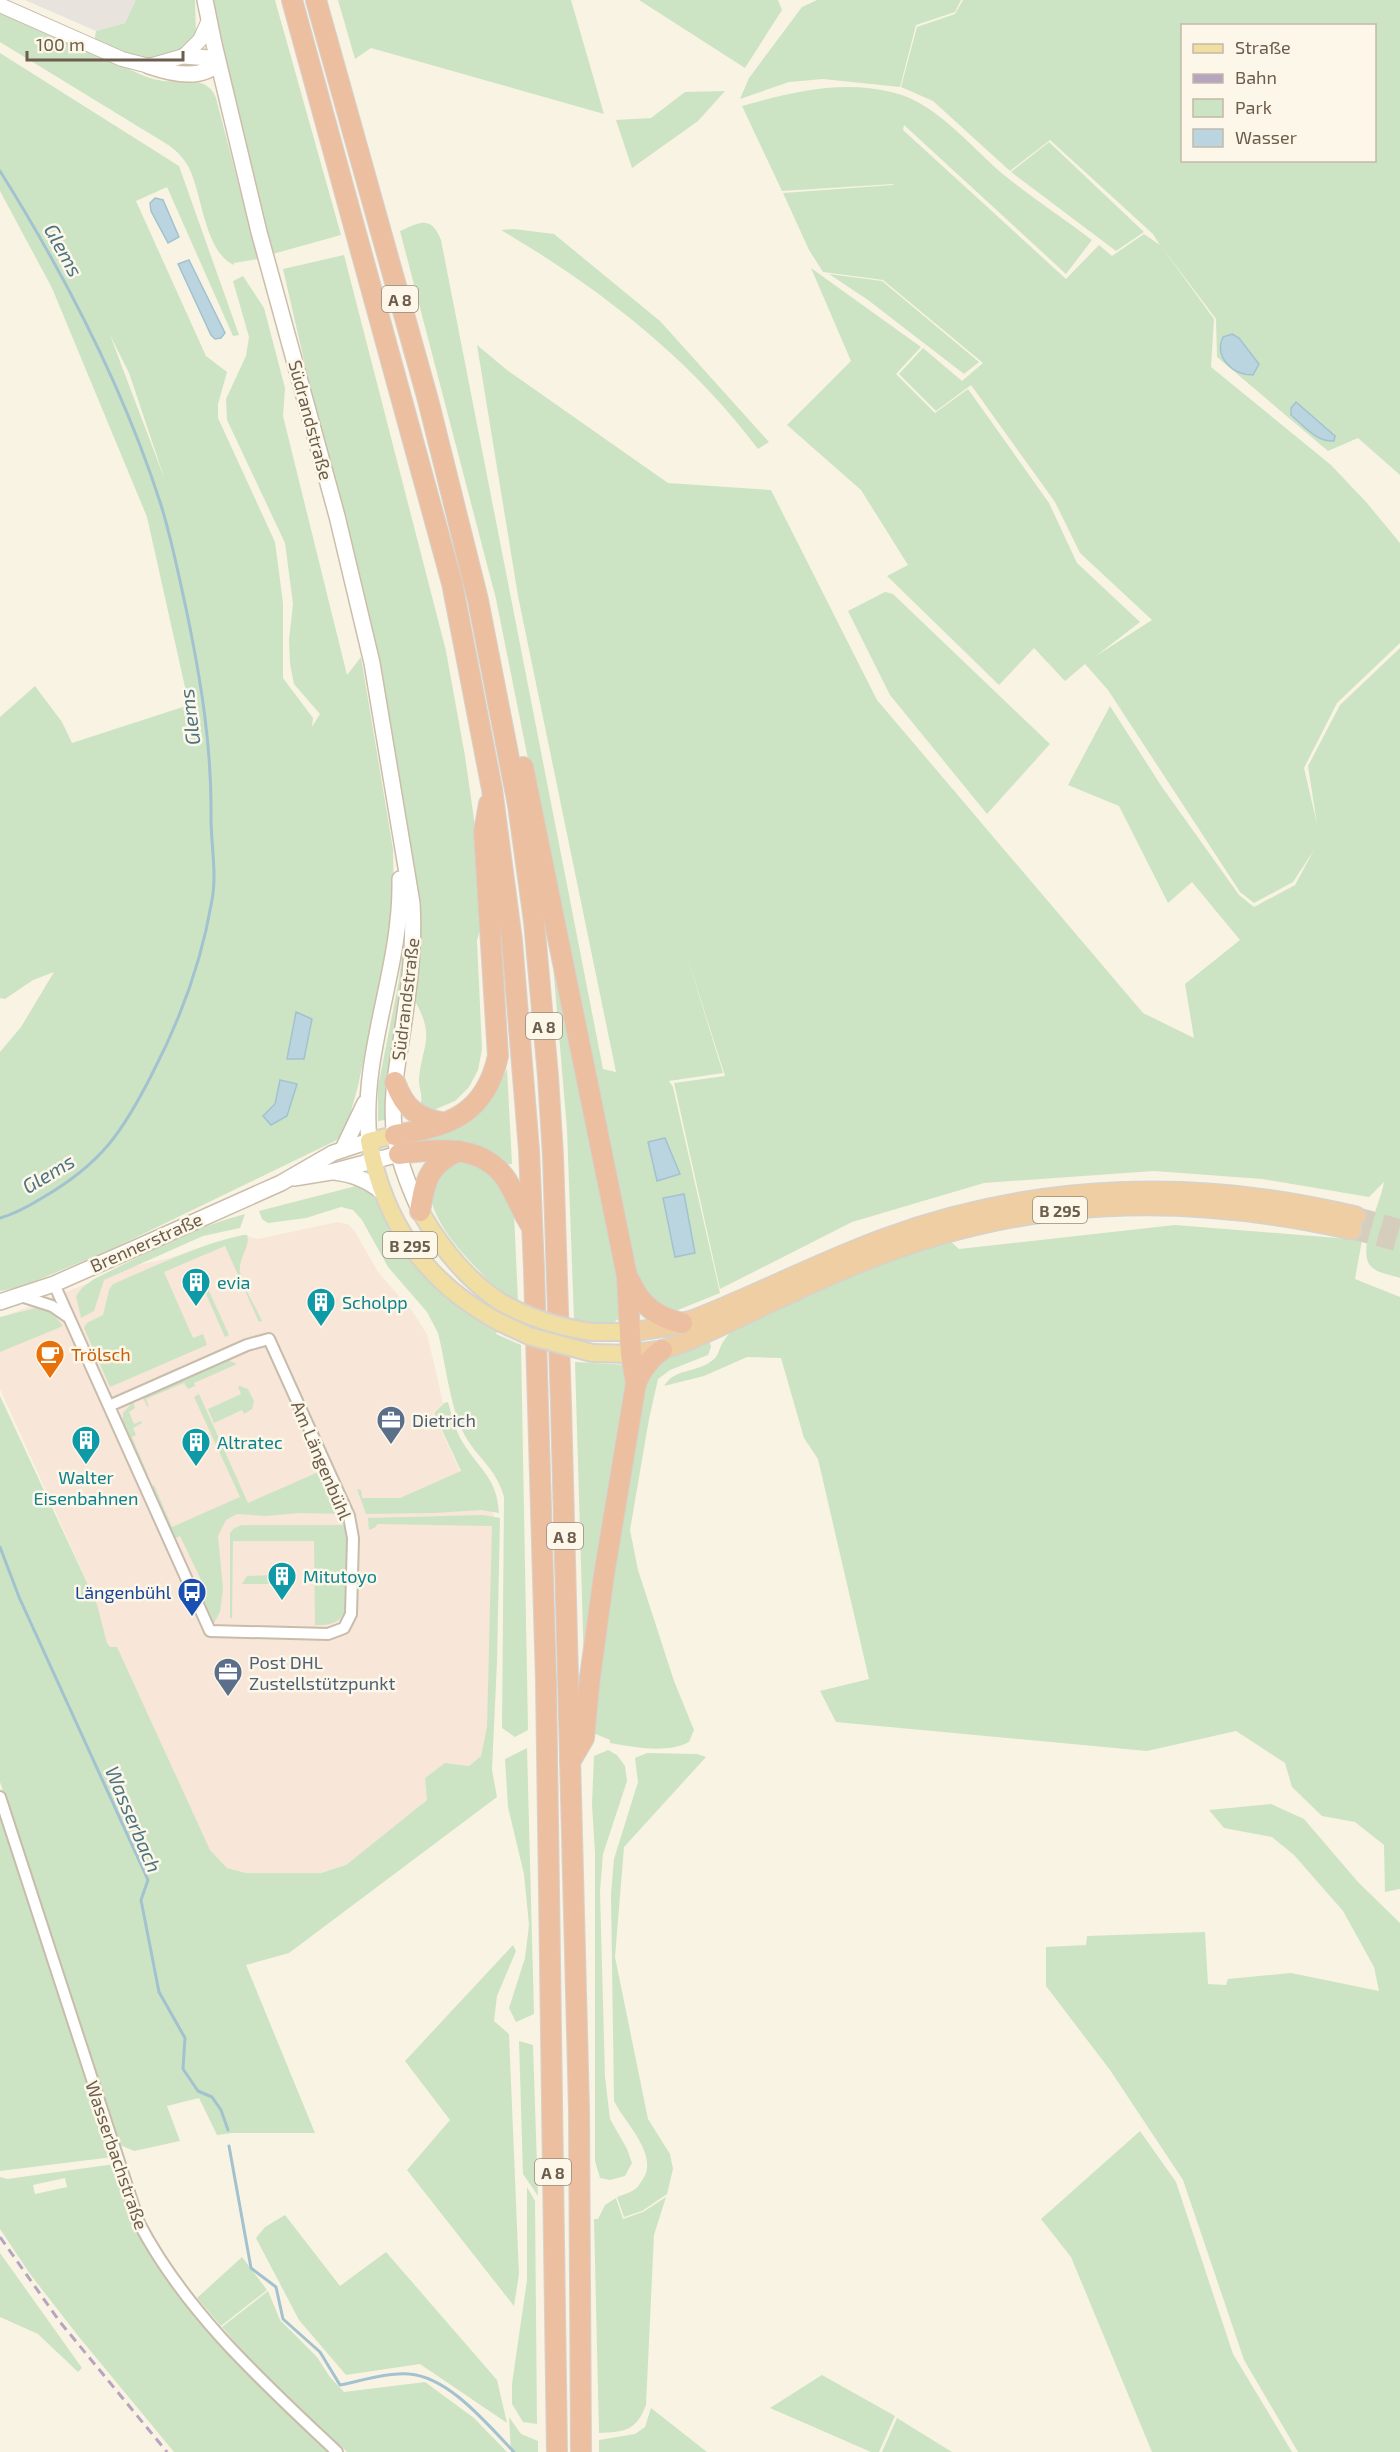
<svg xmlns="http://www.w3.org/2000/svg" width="1400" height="2452" viewBox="0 0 1400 2452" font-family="'Exo 2',sans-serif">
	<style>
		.commercial { fill: #f8e6d8 }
		.industrial { fill: #e8e4dd }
		.green { fill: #cce4c4; fill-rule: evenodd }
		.water { fill: #bad5df; stroke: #a2c2d0; stroke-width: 1.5 }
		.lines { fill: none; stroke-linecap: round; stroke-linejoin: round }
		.stream { stroke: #a2c2d0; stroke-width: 3 }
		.trunk-tunnel { stroke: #d6cebd; stroke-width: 18; stroke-dasharray: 18 9; stroke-linecap: butt }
		.minor-casing { stroke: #c8bcab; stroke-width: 14 }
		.tertiary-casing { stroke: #c8bcab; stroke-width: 16 }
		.secondary-casing { stroke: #cbbdaa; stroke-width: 18 }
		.primary-casing { stroke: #d6d2cd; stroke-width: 20 }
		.trunk-casing { stroke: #d6d2cd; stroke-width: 21 }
		.motorway-casing { stroke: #d6d2cd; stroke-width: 22 }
		.minor { stroke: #fff; stroke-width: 10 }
		.tertiary { stroke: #fff; stroke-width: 14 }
		.secondary { stroke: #fff; stroke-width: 15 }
		.primary { stroke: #f0dea3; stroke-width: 16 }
		.trunk { stroke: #eecea2; stroke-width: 18 }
		.motorway { stroke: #ecbfa1; stroke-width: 20 }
		.rail { stroke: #b7a4c0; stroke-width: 3; stroke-dasharray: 9 6; stroke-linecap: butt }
		.primary-bridge-casing { stroke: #d6d2cd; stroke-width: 20; stroke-linecap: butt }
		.primary-bridge { stroke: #f0dea3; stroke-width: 16 }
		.labels { text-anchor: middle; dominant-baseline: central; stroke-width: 5; stroke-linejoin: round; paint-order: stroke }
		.shield { fill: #fcf7e8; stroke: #988b7b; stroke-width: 1.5 }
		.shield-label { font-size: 16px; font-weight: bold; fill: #6d5d4c }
		.street-label { font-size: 18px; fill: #6d5d4c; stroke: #fcf7e8 }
		.culture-label { font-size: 18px; fill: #0d838f; stroke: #fcf7e8; text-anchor: start }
		.food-label { font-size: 18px; fill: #c56008; stroke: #fcf7e8; text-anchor: start }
		.service-label { font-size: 18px; fill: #4e5e75; stroke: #fcf7e8; text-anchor: start }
		.transit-label { font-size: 18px; fill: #164399; stroke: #fcf7e8; text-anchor: end }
		.water-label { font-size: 20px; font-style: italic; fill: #4c7384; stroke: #fcf7e8 }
	</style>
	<rect width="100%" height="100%" fill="#f9f3e3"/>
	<path class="commercial" d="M338,1222L349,1225L355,1232L378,1272L412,1311L427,1334L443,1403L433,1413L460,1471L494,1514L487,1726L481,1756L469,1766L445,1763L425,1778L427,1800L346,1865L321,1873H246L227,1868L210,1850L107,1643L97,1604L0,1389V1318L129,1267L170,1258L216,1242L247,1235L249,1237L258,1239Z"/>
	<path class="industrial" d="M25,0H136V1L125,23L96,31Z"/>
	<g class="green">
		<path d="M136,0H195L196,34L184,51L156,59L133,57L94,43L96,31L125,23Z"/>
		<path d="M213,0H275L341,235L269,255Z"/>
		<path d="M338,0H571L604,114L371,48L355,59Z"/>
		<path d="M639,0H778L782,10L745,68Z"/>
		<path d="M817,0H961L955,12L916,25L900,87L823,79L789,82L740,99L749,78L802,7Z"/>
		<path d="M963,0H1400V475L1358,438L1328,451L1217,357L1216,319L1161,246L1214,319L1211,367L1331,465L1367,503L1400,543V643L1337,703L1304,768L1317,824L1308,766L1340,705L1400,648V1278C1392,1275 1381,1274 1374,1269C1353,1256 1381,1203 1384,1182L1369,1197L1262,1179L1154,1171L984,1183L852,1222L720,1289L674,1083L725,1076L685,950L723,1073L669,1081L673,1087L720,1293L673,1312L667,1311L638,1286L562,929L496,599L400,231C420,222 431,215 441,240L603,1069L616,1072L518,596L477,345L507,370L668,483L771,490L877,700L1143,1013L1194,1038L1185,984L1240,940L1192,882L1168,903L1119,806L1068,785L1110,706L1162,787L1239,895L1254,907L1295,885L1314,850L1293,882L1254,903L1240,892L1108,690L1085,664L1065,681L1034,648L999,685L887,576L908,565L861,490L787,425L851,361L811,268L921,347L896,374L935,413L968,389L1049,503L1077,563L1140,622L1096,656L1152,620L1080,553L1055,502L971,385L936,411L899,374L923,348L962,381L983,363L883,280L823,272L809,250L783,193L893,185L894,181L893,184L782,191L742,106C792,92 843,79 895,93C936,103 972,148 1004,175C1032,198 1063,218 1092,240L1066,274L904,125L903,130L1066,279L1099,245L1112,256L1144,234L1160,245L1153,234L1050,140L1010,171L933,101L901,87L917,27L955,14ZM1182,26H1374V160H1182Z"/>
		<path d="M0,11L144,76C150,78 157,80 163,81C182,83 208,75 216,98L258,259L234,263V265C204,252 202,191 188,166C182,156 175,149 165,143L0,42Z"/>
		<path d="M0,53L179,166L239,335L233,336L167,187L136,201L206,356L227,372L218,404V418L275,542L283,603V678L313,718L312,727L320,714L294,684L290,664L289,640L293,604L285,543L227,420L226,399L246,356L249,337L233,281L243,276L264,308L285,388L283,416L347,675L361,657L393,849L394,905L383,966L358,1086L346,1129L337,1140L112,1249L21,1287L0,1291V1052L21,1027L54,972L33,980L5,999L0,998V717L35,686L62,722L72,743L189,705L147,517L52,288L0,191ZM110,335L129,373L165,480Z"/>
		<path d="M725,91L698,121L632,168L616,120L651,118L685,92Z"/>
		<path d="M1049,142L1144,232L1116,251L1011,172Z"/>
		<path d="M514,229L554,234L660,321L769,442L758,449C690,358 598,287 501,230Z"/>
		<path d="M344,255L446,651L465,756L477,840L481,924L477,941L482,1049L478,1070L469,1087L455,1101L436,1109H428L420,1106C424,1096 418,1088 419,1078C423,1042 435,1037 415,1001L390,735L283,269Z"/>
		<path d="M829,274L882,281L979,362L964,374L868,300Z"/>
		<path d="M885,592L893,594L1050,744L987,814L890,695L848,611Z"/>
		<path d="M404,939L407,940L385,1120L378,1121V1087L399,980Z"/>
		<path d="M552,953L619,1274L620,1318L609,1326L574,1319L567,1129Z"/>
		<path d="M507,1069L512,1164L500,1165L410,1147L409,1141L500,1081Z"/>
		<path d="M457,1158L496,1174L514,1213L518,1301L499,1290V1292C472,1262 431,1228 429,1186Z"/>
		<path d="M356,1186L366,1189L373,1196C389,1218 401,1245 418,1267C438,1295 467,1315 497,1332L496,1334L521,1345L528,1730L515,1737L502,1728L504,1497C496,1467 476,1458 463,1432C449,1402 446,1365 438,1333L427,1312L388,1267L362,1220L353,1210L341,1207L306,1218L268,1223L262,1219L259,1211Z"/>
		<path d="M245,1214L240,1228L203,1236L104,1280L94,1311L81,1318L76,1296L82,1288L94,1279C143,1255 191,1228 245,1214Z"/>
		<path d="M1175,1225L1362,1240L1355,1279L1400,1297V1889L1385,1892L1384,1845L1355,1822L1322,1816L1292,1787L1285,1763L1236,1731L1147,1751L836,1722L820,1691L869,1679L818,1459L804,1438L781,1358L747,1357L704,1376L664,1386C675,1368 695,1373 710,1362C719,1357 718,1350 723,1342C726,1337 731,1332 735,1327L862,1267L949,1240L959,1249Z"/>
		<path d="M243,1235H247C251,1246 238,1258 240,1272C243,1288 255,1305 262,1321L259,1322L225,1246L164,1272L193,1338L203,1334L207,1345L110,1387L84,1328L87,1323L103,1315L109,1290L113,1284C156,1266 197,1245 243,1235Z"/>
		<path d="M198,1267L229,1335L225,1337L195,1269Z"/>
		<path d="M36,1308L52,1313L63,1326L0,1352V1317Z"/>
		<path d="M710,1342L711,1347L708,1355L670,1370L658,1379L649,1419L630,1530L638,1570L674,1681L694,1730L689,1742C666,1754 635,1747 610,1743V1740L593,1733L603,1631L646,1374L664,1358Z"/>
		<path d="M228,1360L237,1364L194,1383L195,1386L188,1389L184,1383L146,1399L149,1407L147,1406L143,1398Z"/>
		<path d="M575,1362L630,1365L584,1666Z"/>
		<path d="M240,1386L248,1389L254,1401L252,1409L244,1414L242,1410L214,1423L208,1409L241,1394L238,1387Z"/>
		<path d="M199,1394L248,1503L323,1470L343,1514L300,1513L266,1516L237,1514L226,1520L218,1536L223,1589L220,1612L214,1623L211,1621L196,1588L203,1584L180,1536L174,1539L150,1487L154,1485L172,1527L240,1497L194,1397Z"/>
		<path d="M0,1396L97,1604L107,1643L110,1647H117L210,1850L227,1868L246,1873H321L346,1865L427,1800L425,1778L445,1763L469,1766L481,1756L487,1726L492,1526L377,1524L376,1527L369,1530L368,1518L483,1515L500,1518L497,1662L492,1770L497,1797L289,1953L246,1965L315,2133H232L217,2135L199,2098L167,2106L180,2141L134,2151L120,2145L0,1782Z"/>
		<path d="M133,1402L135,1408L129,1412L134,1424L141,1421L142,1423L133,1428L136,1435L132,1437L148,1475L145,1476L123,1424V1413Z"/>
		<path d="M448,1402C452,1416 455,1430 463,1443C480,1470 497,1478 499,1513L481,1510L434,1513L366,1514L357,1489L361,1490L362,1498H400L461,1471L434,1413L444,1403Z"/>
		<path d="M241,1525H346L347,1599C345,1620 336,1626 315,1625L314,1541H233L232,1618H230V1533L233,1529Z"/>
		<path d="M271,1575V1584H242L247,1576Z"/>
		<path d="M527,1748L534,2014L516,2022L509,2008L525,1958L529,1925L524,1874L508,1807L505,1759Z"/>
		<path d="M608,1750L617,1755L625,1766L627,1781L603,1854L600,1891L605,2077L610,2119L627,2149L632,2163L625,2176L610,2180L600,2178L595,2161V1853L592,1804L594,1756Z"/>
		<path d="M647,1753L697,1754L706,1757L624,1847L615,1957L648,2119L670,2154L673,2169L667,2194L642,2211L624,2217L617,2197C622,2195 629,2193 634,2190C638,2188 640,2183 643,2179C659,2155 625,2123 614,2101L611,1894L614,1859L638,1782L635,1758Z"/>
		<path d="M1271,1804L1304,1819L1358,1882L1400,1923V2452H1298L1244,2360L1183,2180L1110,2070L1046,1986V1947L1086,1945L1087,1936L1205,1932L1208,1984L1226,1985L1228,1979L1291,1973L1379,1991L1374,1967L1343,1911L1294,1855L1272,1837L1224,1828L1209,1810Z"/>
		<path d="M0,1810L113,2157L0,2171Z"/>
		<path d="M513,1945L516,1951L497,1996L494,2021L509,2034L519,2274L514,2306L407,2170L450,2120L405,2061Z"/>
		<path d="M519,2041L533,2045L538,2196L523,2174Z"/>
		<path d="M1140,2131L1176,2182L1233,2354L1292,2452H1152L1071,2257L1041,2219Z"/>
		<path d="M115,2164L165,2274L333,2452H174L79,2337L30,2274L0,2229V2177L7,2179ZM65,2178L67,2187L35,2194L33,2185Z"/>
		<path d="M527,2187L535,2201L537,2424L523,2422L512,2404V2384L527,2280Z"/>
		<path d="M666,2197L654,2235L646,2405C636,2431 625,2432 599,2433L594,2219H598L605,2205L616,2198L623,2219L643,2212Z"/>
		<path d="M285,2215L340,2286L386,2252L497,2380L507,2423L420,2364L346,2375L299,2320L256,2238L265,2227Z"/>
		<path d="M0,2253L82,2368L78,2372L38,2334L0,2317Z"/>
		<path d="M242,2257L267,2290L221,2326L197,2298Z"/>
		<path d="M268,2291L280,2320L317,2357L330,2377L344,2392L425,2382L474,2418L507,2452H347L265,2377L222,2327Z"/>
		<path d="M822,2375L895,2416L879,2452H871L770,2408Z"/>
		<path d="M651,2408L707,2452H599V2440L635,2434L645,2427Z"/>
		<path d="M509,2417L521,2434L538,2441V2452H511Z"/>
		<path d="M897,2418L952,2452H882Z"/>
	</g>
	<g class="water">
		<path d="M155,198L163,200L179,237L168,243L151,211L150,203Z"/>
		<path d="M189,260L225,333L221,338L215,339L211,335L178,264Z"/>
		<path d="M1232,334L1239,338L1259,364L1253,375C1232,375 1214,357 1223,337Z"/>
		<path d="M1296,402L1335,436L1334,441C1316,442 1304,426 1291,415V408Z"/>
		<path d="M296,1012L312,1019L304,1059H287Z"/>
		<path d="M280,1080L297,1084L287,1116L271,1125L263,1116L275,1104Z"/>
		<path d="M665,1138L680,1174L657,1181L648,1142Z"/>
		<path d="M684,1194L695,1253L675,1257L663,1198Z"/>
	</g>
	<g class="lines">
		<g class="stream">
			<path d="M0,171C65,275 123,386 161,505C172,540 179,577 187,613C201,681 212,748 211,818C211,844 217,874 212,900C202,960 181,1018 153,1072C123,1132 101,1164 42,1198C29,1206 15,1214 0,1218"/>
			<path d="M0,1547L19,1597L148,1880L141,1900L159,1992L185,2038L183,2069L198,2091L212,2097L221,2110L228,2130"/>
			<path d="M229,2146L251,2268L276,2287L283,2319L320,2352L340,2385C360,2381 390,2372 409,2374C449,2377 487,2424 514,2452"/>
		</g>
		<g class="trunk-tunnel">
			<path d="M1356,1216L1400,1228"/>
			<path d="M1352,1230L1400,1243"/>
		</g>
		<g class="minor-casing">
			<g id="minor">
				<path d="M54,1284L210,1631L328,1634L344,1628L351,1614L353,1538L349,1516L269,1339L247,1345L109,1406"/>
				<path d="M21,1296L52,1306L68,1317"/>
				<path d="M0,1797L139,2223C186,2313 264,2383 337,2452"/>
			</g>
		</g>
		<g class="tertiary-casing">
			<path id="tertiary" d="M0,5L122,59L149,66L184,56L200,40L209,20"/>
		</g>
		<g class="secondary-casing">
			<g id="secondary">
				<path d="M205,0L214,44L259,232L337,516L372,663L412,903C415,950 408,995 401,1041C396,1072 390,1105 395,1137C399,1163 409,1187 420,1211"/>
				<path d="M184,56L209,58L218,63"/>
				<path d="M149,66C169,73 201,81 218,63"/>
				<path d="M343,1149L365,1103"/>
				<path d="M334,1172C353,1174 368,1180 382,1192"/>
				<path d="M294,1178L331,1172L399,1154"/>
				<path d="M0,1302L54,1284L138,1247L281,1183L333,1153L369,1141C360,1052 402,969 400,879"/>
			</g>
		</g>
		<g class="primary-casing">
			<g id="primary">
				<path d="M395,1135L369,1141C384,1223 425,1282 499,1322"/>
				<path d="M420,1211C440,1246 465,1278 499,1301"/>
				<path d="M592,1332H631"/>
				<path d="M592,1353L631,1354"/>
			</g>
		</g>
		<g class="trunk-casing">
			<g id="trunk">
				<path d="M631,1332L665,1327L692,1320C757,1295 819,1262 885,1238C1036,1182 1199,1178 1356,1216"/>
				<path d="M631,1354L662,1350L685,1342C746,1316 805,1284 867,1260C1028,1196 1183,1192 1352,1230"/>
			</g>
		</g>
		<g class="motorway-casing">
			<g id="motorway">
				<path d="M292,0L452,583L492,789L512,941L529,1150L534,1269L546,1681L557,2452"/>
				<path d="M316,0L428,400L478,600L518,805L534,921L548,1076L553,1156L561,1404L579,2109L581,2452"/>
				<path d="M523,767L627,1276L631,1354L636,1383"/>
				<path d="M395,1082C405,1109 416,1117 444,1123"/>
				<path d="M395,1135C449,1126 485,1115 498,1056L484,832L489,804"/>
				<path d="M399,1154C437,1149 481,1143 506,1179C515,1193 521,1210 530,1224"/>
				<path d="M420,1211C425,1181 428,1165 458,1151"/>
				<path d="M630,1281C640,1305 657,1317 682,1323"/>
				<path d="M570,1762L584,1738L590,1677L604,1575L636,1383C642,1369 649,1359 662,1350"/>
			</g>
		</g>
		<use href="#minor" class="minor"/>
		<use href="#tertiary" class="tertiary"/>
		<use href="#secondary" class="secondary"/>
		<use href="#primary" class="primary"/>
		<use href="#trunk" class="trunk"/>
		<use href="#motorway" class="motorway"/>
		<path class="rail" d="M0,2237L60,2322L167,2452"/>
		<g class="primary-bridge-casing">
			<g id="primary-bridge">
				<path d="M499,1301C528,1318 559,1327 592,1332"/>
				<path d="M499,1322L529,1336L592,1353"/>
			</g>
		</g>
		<use href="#primary-bridge" class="primary-bridge"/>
	</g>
	<defs>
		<g id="building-pin" transform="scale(1.5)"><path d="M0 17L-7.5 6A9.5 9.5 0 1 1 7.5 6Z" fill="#0f9aa8" stroke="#fcf7e8"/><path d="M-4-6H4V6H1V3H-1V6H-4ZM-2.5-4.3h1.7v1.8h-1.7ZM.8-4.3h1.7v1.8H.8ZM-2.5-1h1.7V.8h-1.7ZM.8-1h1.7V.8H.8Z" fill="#fff"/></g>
		<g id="cafe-pin" transform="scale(1.5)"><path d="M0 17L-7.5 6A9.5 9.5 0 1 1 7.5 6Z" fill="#e8710a" stroke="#fcf7e8"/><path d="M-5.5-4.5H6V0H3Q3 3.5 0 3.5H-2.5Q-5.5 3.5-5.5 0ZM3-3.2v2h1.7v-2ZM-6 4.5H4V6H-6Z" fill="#fff"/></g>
		<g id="office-pin" transform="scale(1.5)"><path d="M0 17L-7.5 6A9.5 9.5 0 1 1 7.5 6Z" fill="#5c6f8a" stroke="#fcf7e8"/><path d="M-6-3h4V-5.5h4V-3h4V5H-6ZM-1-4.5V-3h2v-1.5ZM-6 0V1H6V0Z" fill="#fff"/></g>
		<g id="bus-pin" transform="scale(1.5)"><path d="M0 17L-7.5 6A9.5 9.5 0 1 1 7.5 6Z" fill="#1a4fb4" stroke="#fcf7e8"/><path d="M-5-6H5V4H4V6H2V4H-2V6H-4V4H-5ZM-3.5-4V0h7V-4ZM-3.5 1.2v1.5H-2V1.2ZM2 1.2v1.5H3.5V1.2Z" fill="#fff"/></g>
	</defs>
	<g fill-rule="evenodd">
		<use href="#building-pin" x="196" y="1282"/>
		<use href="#building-pin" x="321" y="1302"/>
		<use href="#cafe-pin" x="50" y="1354"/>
		<use href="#office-pin" x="391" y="1420"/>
		<use href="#building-pin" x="86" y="1440"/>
		<use href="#building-pin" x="196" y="1442"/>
		<use href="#building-pin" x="282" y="1576"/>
		<use href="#bus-pin" x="192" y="1592"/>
		<use href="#office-pin" x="228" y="1672"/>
	</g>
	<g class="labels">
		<g class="shield">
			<rect x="382" y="286" width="36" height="26" rx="4.5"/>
			<rect x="526" y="1013" width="36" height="26" rx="4.5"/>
			<rect x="1033" y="1197" width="54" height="26" rx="4.5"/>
			<rect x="383" y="1232" width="54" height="26" rx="4.5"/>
			<rect x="547" y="1523" width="36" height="26" rx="4.5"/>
			<rect x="535" y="2159" width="36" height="26" rx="4.5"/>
		</g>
		<g class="shield-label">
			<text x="400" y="299">A 8</text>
			<text x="544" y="1026">A 8</text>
			<text x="1060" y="1210">B 295</text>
			<text x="410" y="1245">B 295</text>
			<text x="565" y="1536">A 8</text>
			<text x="553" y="2172">A 8</text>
		</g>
		<g class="street-label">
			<text transform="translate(311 420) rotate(75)">Südrandstraße</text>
			<text transform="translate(405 999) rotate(-83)">Südrandstraße</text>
			<text transform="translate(146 1242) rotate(-24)">Brennerstraße</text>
			<text transform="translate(322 1460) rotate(67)">Am Längenbühl</text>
			<text transform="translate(117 2155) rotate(71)">Wasserbachstraße</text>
		</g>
		<g class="culture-label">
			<text x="217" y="1282">evia</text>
			<text x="342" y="1302">Scholpp</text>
			<text x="217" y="1442">Altratec</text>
			<text x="86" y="1477" text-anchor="middle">Walter<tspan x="86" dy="21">Eisenbahnen</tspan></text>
			<text x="303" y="1576">Mitutoyo</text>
		</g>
		<g class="food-label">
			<text x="71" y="1354">Trölsch</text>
		</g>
		<g class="service-label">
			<text x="412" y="1420">Dietrich</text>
			<text x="249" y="1662">Post DHL<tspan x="249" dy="21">Zustellstützpunkt</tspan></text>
		</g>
		<g class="transit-label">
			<text x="171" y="1592">Längenbühl</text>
		</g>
		<g class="water-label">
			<text transform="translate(64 250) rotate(61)">Glems</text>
			<text transform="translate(189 717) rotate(-97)">Glems</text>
			<text transform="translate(48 1173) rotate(-31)">Glems</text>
			<text transform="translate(134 1819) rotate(67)">Wasserbach</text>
		</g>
	</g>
	<rect x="1181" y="24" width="195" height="138" fill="#fcf7e8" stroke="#c3b9aa" stroke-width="1.5"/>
	<rect x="1193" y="44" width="30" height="9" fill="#f0dea3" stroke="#c3b9aa" stroke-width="1.5"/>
	<text x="1235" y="54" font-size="18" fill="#6d5d4c">Straße</text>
	<rect x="1193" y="74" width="30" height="9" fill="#b7a4c0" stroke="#c3b9aa" stroke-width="1.5"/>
	<text x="1235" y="84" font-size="18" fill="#6d5d4c">Bahn</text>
	<rect x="1193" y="99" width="30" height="18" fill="#cce4c4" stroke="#c3b9aa" stroke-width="1.5"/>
	<text x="1235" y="114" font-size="18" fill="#6d5d4c">Park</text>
	<rect x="1193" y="129" width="30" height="18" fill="#bad5df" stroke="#c3b9aa" stroke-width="1.5"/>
	<text x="1235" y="144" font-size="18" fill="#6d5d4c">Wasser</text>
	<path d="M27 51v9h156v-9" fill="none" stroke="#6d5d4c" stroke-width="3"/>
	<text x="36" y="51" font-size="18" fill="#6d5d4c" stroke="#fcf7e8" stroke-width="4.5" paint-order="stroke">100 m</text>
</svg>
